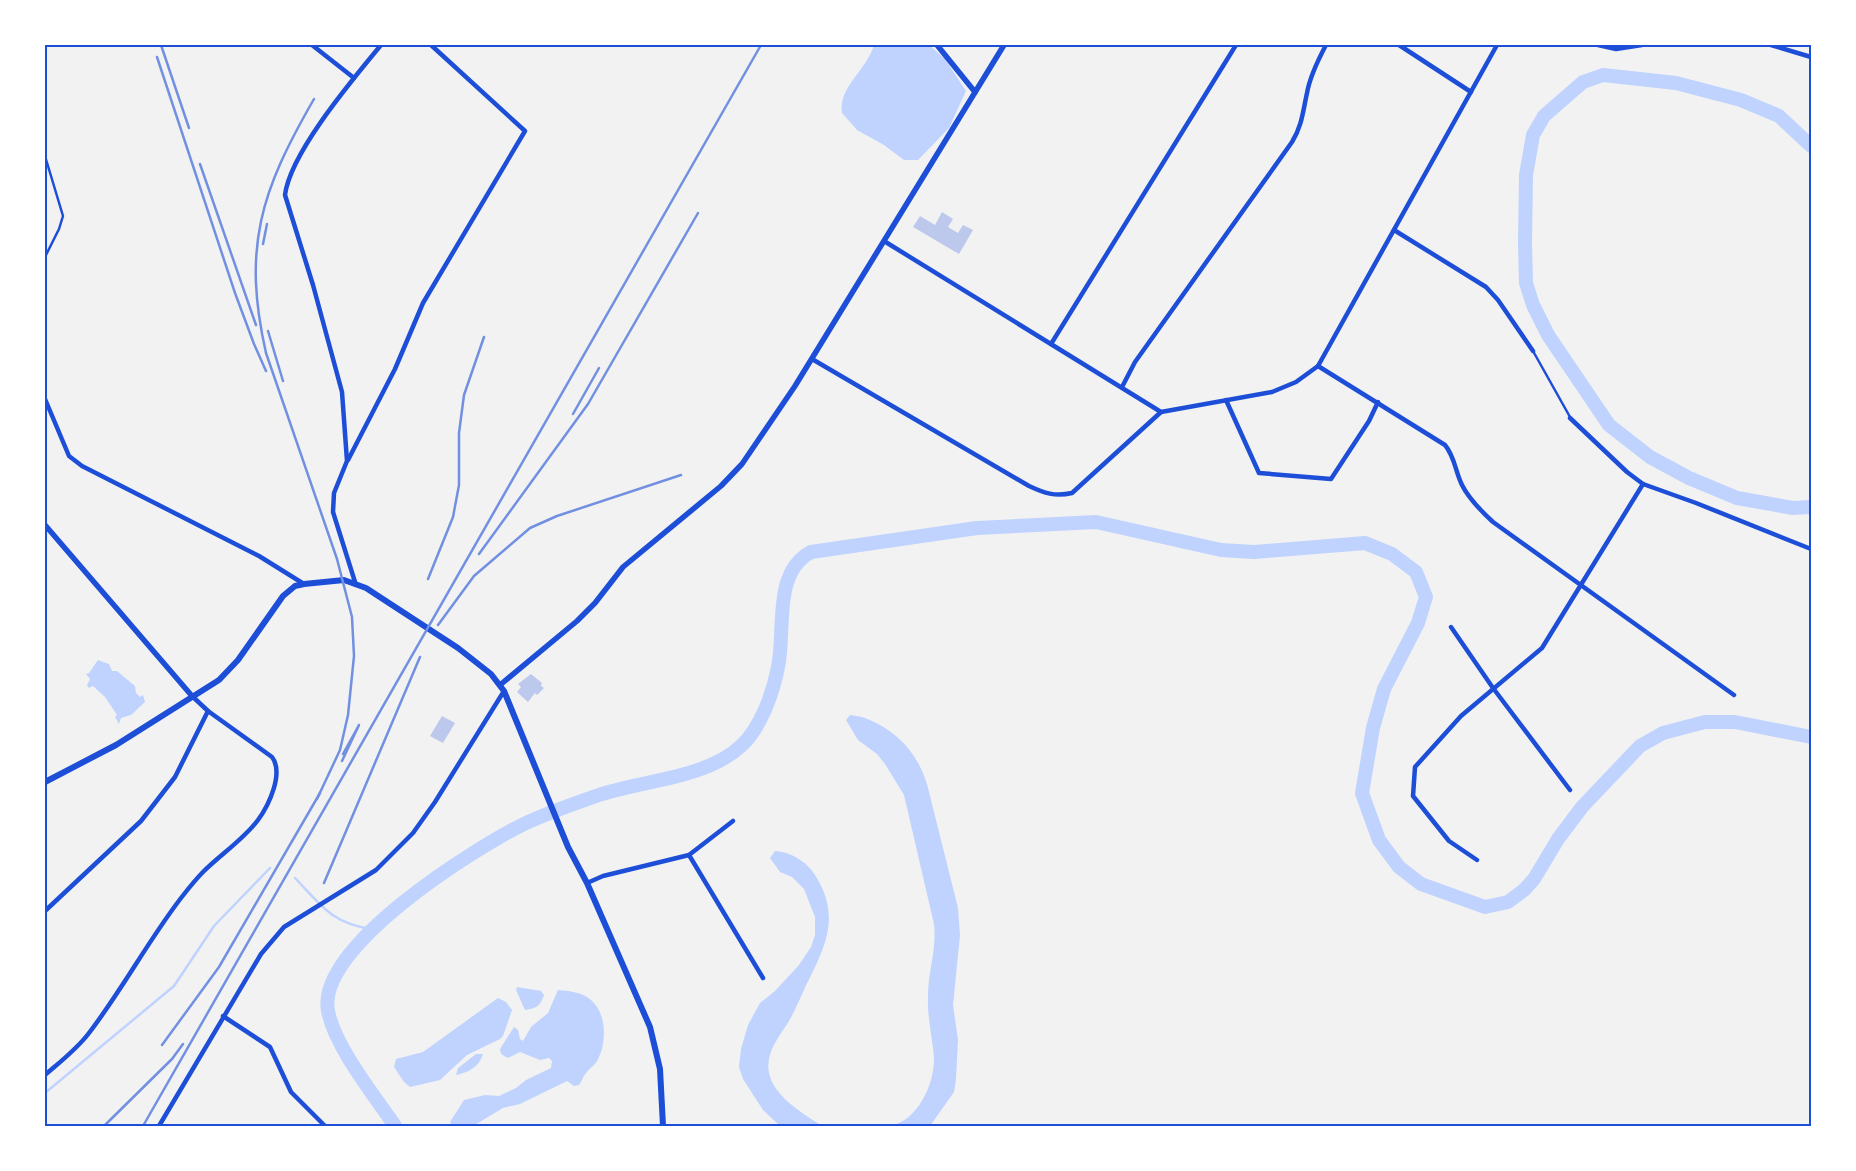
<svg xmlns="http://www.w3.org/2000/svg" width="1856" height="1171" viewBox="0 0 1856 1171" font-family="Overpass,sans-serif">
	<style>
		.water { fill: #bfd3fe }
		.lines { fill: none; stroke-linecap: round; stroke-linejoin: round }
		.stream { stroke: #bfd3fe; stroke-width: 2.5 }
		.river { stroke: #bfd3fe; stroke-width: 14 }
		.building { fill: #bdc9ec }
		.service { stroke: #1d4ed8; stroke-width: 2.5 }
		.minor { stroke: #1d4ed8; stroke-width: 4.5 }
		.tertiary { stroke: #1d4ed8; stroke-width: 5.5 }
		.secondary { stroke: #1d4ed8; stroke-width: 6 }
		.rail { stroke: #7290e2; stroke-width: 2.5 }
		.neatline { fill: none; stroke: #1d4ed8; stroke-width: 2 }
	</style>
	<rect width="100%" height="100%" fill="#f2f2f2"/>
	<g class="water">
		<path d="M874,45H929L945,59L966,91L949,128L918,160H904L884,145L857,130L842,113C838,87 867,70 874,45Z"/>
		<path d="M98,660L109,664L112,671H117L135,686L136,693L140,697L143,695L145,702L131,715L121,718L119,724L115,717L117,715L105,697L93,686L89,688L87,685L90,679L86,674L89,673Z"/>
		<path d="M850,715C855,716 860,716 865,718C896,730 917,752 927,784L958,908L960,935L953,1005L958,1040L956,1079L954,1092L930,1126H890C918,1121 935,1083 934,1057C932,1036 927,1016 928,996C928,971 937,949 934,924L904,795L885,764L877,754L858,740L846,720Z"/>
		<path d="M775,851C791,852 807,862 815,875C843,919 823,950 804,990C799,1000 795,1011 789,1021C779,1037 765,1053 769,1073C774,1097 804,1114 822,1126H780L763,1110L743,1079L739,1067L741,1049L748,1025L760,1003L775,991L799,965L811,947L815,935V917L804,889L792,877L780,872L770,858Z"/>
		<path d="M517,987L541,991L544,995C540,1007 536,1008 525,1010L516,990Z"/>
		<path d="M558,990C569,991 582,992 591,1000C607,1013 607,1044 597,1061C595,1065 590,1068 587,1072C583,1076 582,1081 579,1085L574,1086L567,1081L520,1104L503,1108L473,1126H452L450,1122L464,1100L485,1095L499,1096L516,1088L526,1080L551,1068L552,1061L549,1058L540,1060L520,1052L508,1058L501,1054L500,1049L514,1027L518,1030L520,1039L523,1041L531,1027L548,1013Z"/>
		<path d="M498,998L506,1002L512,1010L503,1036L500,1039L467,1055L440,1080L410,1087L404,1082L394,1067L396,1059L423,1052Z"/>
		<path d="M476,1054H483C480,1066 468,1073 456,1075L458,1068Z"/>
	</g>
	<g class="lines">
		<g class="stream">
			<path d="M295,878C321,905 331,923 371,929"/>
			<path d="M45,1093L174,986L214,926L270,868"/>
		</g>
		<g class="river">
			<path d="M1811,146L1779,116L1741,100L1676,83L1603,75L1583,82L1544,116L1533,135L1526,175L1525,243L1526,283L1533,305L1548,335L1609,425L1650,457L1689,478L1737,498L1793,508L1811,507"/>
			<path d="M395,1126C374,1095 335,1047 328,1011C316,947 475,848 524,824C547,813 573,804 596,796C641,780 707,779 742,745C761,727 773,693 778,667C786,631 772,573 811,552L977,528L1096,522L1221,550L1254,552L1365,543L1392,554L1416,572L1426,597L1418,623L1384,689L1373,728L1362,793L1379,840L1399,867L1421,884L1485,907L1508,902L1524,890L1534,879L1558,839L1582,807L1640,746L1663,733L1705,722H1735L1811,737"/>
		</g>
	</g>
	<g class="building">
		<path d="M942,212L953,219L948,227L958,233L963,225L973,230L959,254L913,227L920,216L935,225Z"/>
		<path d="M531,674L542,683L541,686L544,688L537,695L535,693L528,702L517,692L521,687L518,684Z"/>
		<path d="M442,716L455,723L443,743L430,736Z"/>
	</g>
	<g class="lines">
		<g class="service">
			<path d="M45,156L63,216L59,229L45,257"/>
			<path d="M1533,351L1570,417"/>
		</g>
		<g class="minor">
			<path d="M312,45L354,78"/>
			<path d="M1399,45L1471,92"/>
			<path d="M1598,45L1616,49L1642,45"/>
			<path d="M1771,45L1811,57"/>
			<path d="M1394,230L1486,287L1498,300L1533,351"/>
			<path d="M884,241L1161,412"/>
			<path d="M1051,344L1236,45"/>
			<path d="M812,359L1029,486C1044,493 1055,497 1072,493L1161,412L1272,392L1296,382L1318,366L1497,45"/>
			<path d="M1318,366L1445,445C1455,457 1455,471 1462,485C1469,499 1481,511 1493,522L1734,695"/>
			<path d="M1122,387L1135,362L1292,142C1302,126 1303,111 1307,93C1310,76 1318,60 1326,45"/>
			<path d="M45,399L69,456L82,466L259,556L304,584"/>
			<path d="M1226,400L1259,473L1331,479L1369,421L1378,402"/>
			<path d="M1570,418L1627,472L1643,484L1696,503L1811,549"/>
			<path d="M348,460L395,369L423,303L525,131L431,45"/>
			<path d="M355,582L333,512L334,493L347,461L342,392L313,285L285,195C290,153 353,79 381,45"/>
			<path d="M1451,627L1493,688L1570,790"/>
			<path d="M689,855L763,978"/>
			<path d="M1477,860L1449,841L1413,796L1415,767L1461,716L1542,648L1643,484"/>
			<path d="M587,883L603,876L689,855L733,821"/>
			<path d="M45,911L141,821L175,777L208,711"/>
			<path d="M223,1016L270,1047L291,1092L325,1126"/>
			<path d="M45,1075C60,1062 77,1049 89,1033C122,990 148,941 181,898C188,889 195,880 203,872C221,854 243,840 258,820C269,805 284,773 272,757L208,711L192,696"/>
			<path d="M159,1126L261,954L284,927L376,870L413,833L435,802L504,691"/>
		</g>
		<g class="tertiary">
			<path d="M937,45L975,92"/>
			<path d="M45,525L192,696"/>
			<path d="M500,685L577,621L595,603L623,567L721,486L742,464L795,386L1004,45"/>
		</g>
		<path class="secondary" d="M45,782L116,745L219,680L238,660L283,596L295,586L304,584L344,580L366,588L458,648L491,674L504,691L568,847L587,883L650,1027L660,1069L663,1126"/>
		<g class="rail">
			<path d="M161,45L189,128"/>
			<path d="M157,57L235,293L254,344L266,371"/>
			<path d="M314,99C261,191 242,247 266,353L337,559L352,617L354,656L348,715L340,750L317,799"/>
			<path d="M200,164L256,325"/>
			<path d="M263,244L267,224"/>
			<path d="M268,331L283,381"/>
			<path d="M573,414L599,368"/>
			<path d="M479,554L588,404L698,213"/>
			<path d="M428,579L453,517L459,485V433L464,395L484,337"/>
			<path d="M438,625L474,576L530,528L557,516L681,475"/>
			<path d="M342,761L359,725L343,754"/>
			<path d="M324,883L420,657"/>
			<path d="M162,1045L219,967L320,793"/>
			<path d="M104,1126L172,1059L183,1044"/>
			<path d="M143,1126L761,45"/>
		</g>
	</g>
	<rect width="1856" height="1171" fill="none" stroke="#ffffff" stroke-width="92"/>
	<rect x="46" y="46" width="1764" height="1079" class="neatline"/>
</svg>
